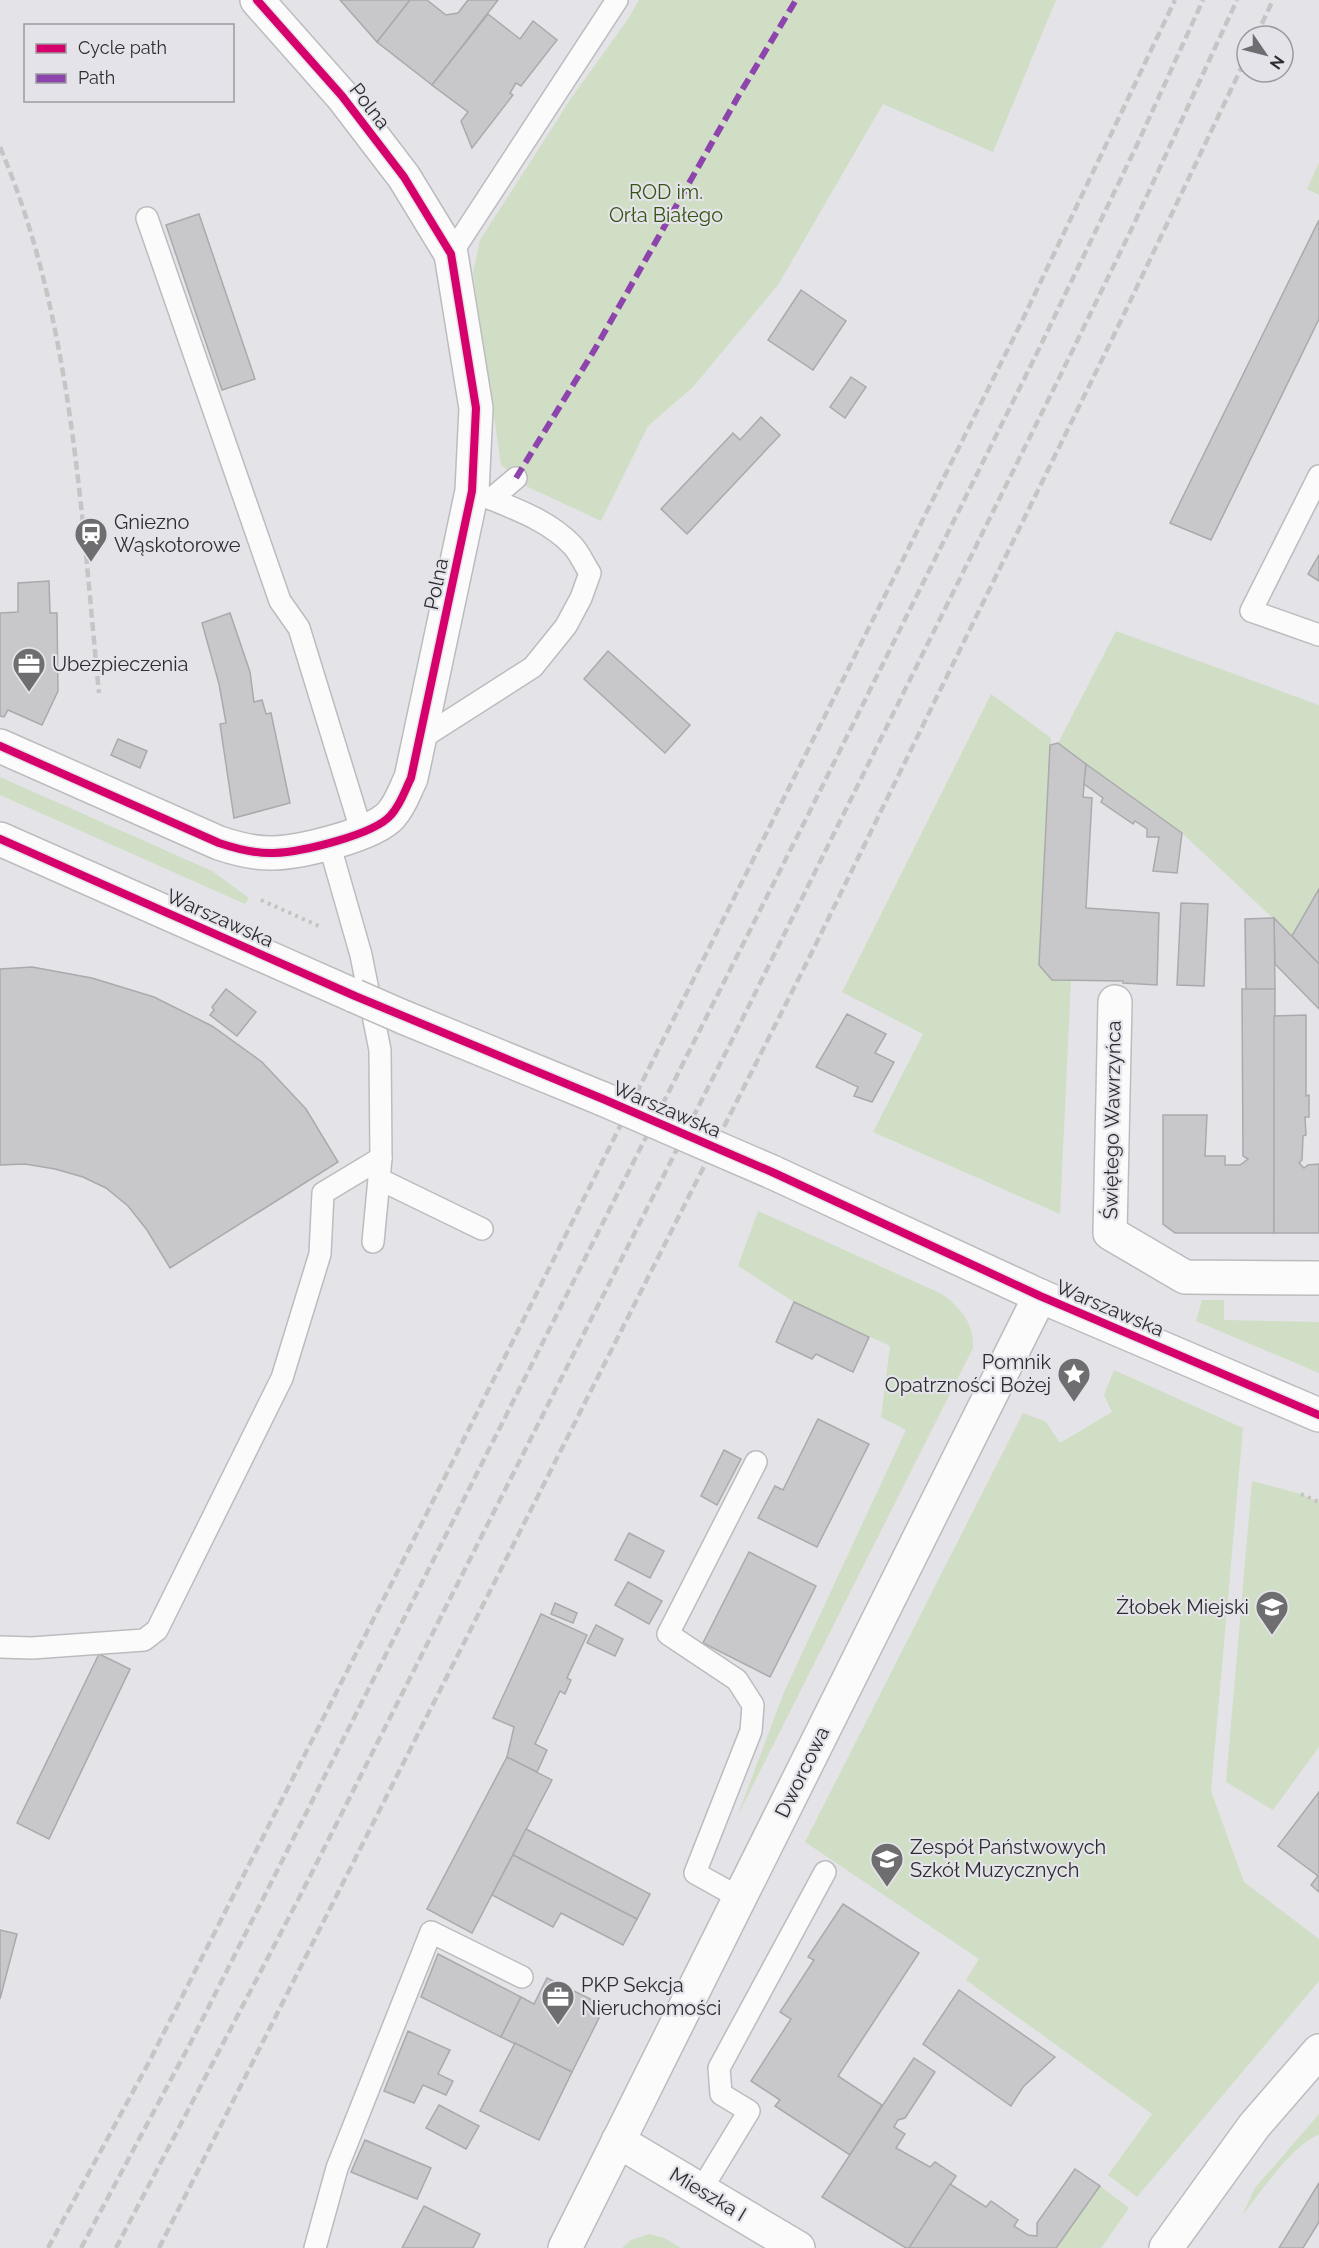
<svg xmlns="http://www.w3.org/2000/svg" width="1319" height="2248" viewBox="0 0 1319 2248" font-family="Raleway,sans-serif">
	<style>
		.green { fill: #cfdec4 }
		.building { fill: #c8c8ca; stroke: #aaaaad; stroke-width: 1.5 }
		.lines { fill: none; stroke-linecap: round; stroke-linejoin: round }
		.service-casing { stroke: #bcbcbf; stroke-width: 24 }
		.minor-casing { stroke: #bcbcbf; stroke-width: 36 }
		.tertiary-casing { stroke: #bcbcbf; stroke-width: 36 }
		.path { stroke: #c3c3c4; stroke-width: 4; stroke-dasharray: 3 4.5; stroke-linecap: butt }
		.service { stroke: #fbfbfc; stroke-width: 21 }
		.minor { stroke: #fbfbfc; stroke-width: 33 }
		.tertiary { stroke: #fbfbfc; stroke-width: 33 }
		.rail { stroke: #c5c5c6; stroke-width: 4.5; stroke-dasharray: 9 4.5; stroke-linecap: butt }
		.tertiary-bridge-casing { stroke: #bcbcbf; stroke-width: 36; stroke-linecap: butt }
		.tertiary-bridge { stroke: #fbfbfc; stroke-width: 33 }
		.quiet { stroke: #8e44ad; stroke-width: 6; stroke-dasharray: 12 6; stroke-linecap: butt }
		.cycleway-casing { stroke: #e3e3e9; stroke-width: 11 }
		.cycleway { stroke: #d6006c; stroke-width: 8 }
		.labels { text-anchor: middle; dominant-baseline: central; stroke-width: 4.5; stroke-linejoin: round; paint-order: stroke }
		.street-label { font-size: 20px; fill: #2e2e31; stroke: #e3e3e9 }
		.park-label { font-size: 20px; fill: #355410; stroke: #e3e3e9 }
		.poi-label { font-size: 20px; fill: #2e2e31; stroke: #e3e3e9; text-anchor: start }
	</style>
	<rect width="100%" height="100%" fill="#e4e4e8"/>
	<g class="green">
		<path d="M639,0H1056L993,152L883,104L778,285L693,387L648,426L601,521L526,486L501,465L473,273L480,240L572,97L628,19Z"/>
		<path d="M1319,163V195L1307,189Z"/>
		<path d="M1116,631L1319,705V889L1292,936L1182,833L1058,743Z"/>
		<path d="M991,694L1051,738L1039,964L1071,980L1060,1214L873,1132L923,1034L842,992Z"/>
		<path d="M0,777L212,871L249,898L245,904L0,795Z"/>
		<path d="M758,1211L942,1294C961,1308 974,1323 973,1348L737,1817L784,1692L906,1430L881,1417L890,1346L794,1302L738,1266Z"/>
		<path d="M1202,1300H1224V1320L1319,1322V1373L1196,1321Z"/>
		<path d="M1114,1370L1243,1428L1211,1791L1244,1882L1319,1939V1981L1137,2197L1108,2175L1152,2114L966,1980L979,1959L805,1842L1023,1413L1046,1422L1060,1443L1112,1412L1104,1395Z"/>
		<path d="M1252,1481L1301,1494L1319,1502V1747L1273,1810L1226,1782Z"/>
		<path d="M1319,2114V2135C1296,2141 1258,2195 1242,2216L1255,2188Z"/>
		<path d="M1100,2186L1129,2208L1101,2248H1056Z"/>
		<path d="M649,2234L664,2238L681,2248H622L631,2240Z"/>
	</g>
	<g class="building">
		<path d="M340,0H410L377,42Z"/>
		<path d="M410,0H427L446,15L458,13L468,0H498L432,85L377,42Z"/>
		<path d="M488,14L520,39L533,21L557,40L521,86L516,83L510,93L513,95L472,148L461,121L468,112L432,85Z"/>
		<path d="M199,214L255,379L222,390L166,225Z"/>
		<path d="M1319,220V319L1211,540L1170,523Z"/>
		<path d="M801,290L846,321L813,370L768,340Z"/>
		<path d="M851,377L866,387L845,418L830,407Z"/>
		<path d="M761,417L780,435L687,534L661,509L733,433L740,440Z"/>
		<path d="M1319,555V581L1308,574Z"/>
		<path d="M49,581L50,613H57L58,691L42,725L8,710L4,717L0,716V613L18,612V583Z"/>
		<path d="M230,613L250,672L254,702L262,700L266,714L271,713L290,803L234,818L220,724L226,723L219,684L202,623Z"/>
		<path d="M608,651L690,725L665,753L584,679Z"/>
		<path d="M118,739L147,751L140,768L111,755Z"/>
		<path d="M1058,743L1086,764L1083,797L1092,798L1086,908L1159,913L1157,985L1123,983V981L1052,980L1039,965L1050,745Z"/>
		<path d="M1086,764L1182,833L1177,873L1153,871L1159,837H1147V829L1135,821L1133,824L1101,802L1103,798L1084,784Z"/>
		<path d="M1319,889V964L1292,936Z"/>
		<path d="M1181,903L1208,904L1204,986L1177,985Z"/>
		<path d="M1274,918L1319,964V1009L1275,964Z"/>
		<path d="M1274,918L1275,989L1246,990L1245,919Z"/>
		<path d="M32,967L92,978L154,997L212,1026L262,1062L306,1109L338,1162L170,1268L147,1230L128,1206L106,1188L83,1177L55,1169L25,1164L0,1165V969Z"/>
		<path d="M226,989L256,1012L237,1036L210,1015L214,1010L212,1007Z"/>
		<path d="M1242,989H1275L1274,1233H1175L1163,1224V1115H1207L1205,1156H1225V1165H1240L1248,1159L1243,1156Z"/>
		<path d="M847,1014L886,1034L875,1053L894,1062L872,1102L854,1096L858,1087L816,1067Z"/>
		<path d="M1306,1015V1096L1309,1095V1117H1305L1306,1135L1303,1136L1302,1160L1299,1163L1304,1168L1308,1165L1319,1164V1233H1274V1016Z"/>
		<path d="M794,1302L869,1337L853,1372L816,1354L812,1359L776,1342Z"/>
		<path d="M818,1419L869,1444L817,1547L758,1518L775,1486L783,1490Z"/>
		<path d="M724,1450L741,1459L717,1505L701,1496Z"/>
		<path d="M629,1533L664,1551L650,1578L615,1560Z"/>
		<path d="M749,1552L816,1586L770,1677L703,1643Z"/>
		<path d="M628,1582L662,1601L649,1624L615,1605Z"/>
		<path d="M555,1603L577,1613L573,1623L551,1614Z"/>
		<path d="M541,1614L587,1635L567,1678L571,1680L565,1694L560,1691L535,1744L547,1750L537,1772L507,1757L514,1727L493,1718Z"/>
		<path d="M596,1625L623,1639L615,1656L587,1643Z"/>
		<path d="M99,1654L130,1669L49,1839L17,1823Z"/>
		<path d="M507,1757L552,1780L472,1933L427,1909Z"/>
		<path d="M1319,1792V1892L1311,1885L1318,1876L1278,1846Z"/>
		<path d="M526,1829L650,1894L637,1919L513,1855Z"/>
		<path d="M513,1855L637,1919L623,1945L561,1913L553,1927L492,1895Z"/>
		<path d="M843,1904L919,1953L838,2076L882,2105L850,2155L775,2106L780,2100L751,2081L791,2019L780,2012L814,1960L808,1957Z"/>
		<path d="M0,1930L17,1934L0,1999Z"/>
		<path d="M438,1954L521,1997L501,2037L421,1997Z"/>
		<path d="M547,1978L605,2006L572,2072L501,2037L521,1997L534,2004Z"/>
		<path d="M959,1990L1055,2057L1023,2087L1011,2106L923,2044Z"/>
		<path d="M408,2031L450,2050L438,2074L453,2081L446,2095L423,2085L414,2103L384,2091Z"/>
		<path d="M515,2043L572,2072L539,2140L480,2111Z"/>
		<path d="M914,2058L935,2072L905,2118L898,2120L894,2127L905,2134L896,2148L930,2167L935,2162L956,2176L909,2248H906L822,2197Z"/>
		<path d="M439,2105L479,2126L466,2149L426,2128Z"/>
		<path d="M365,2140L431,2168L417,2199L351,2172Z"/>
		<path d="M1075,2169L1100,2186L1056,2248H909L950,2184L986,2207L991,2201L1018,2220L1014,2226L1028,2235L1037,2236V2223Z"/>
		<path d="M1319,2183V2222L1303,2248H1279Z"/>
		<path d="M424,2206L480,2234L473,2248H402Z"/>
	</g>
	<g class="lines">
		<g class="service-casing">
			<g id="service">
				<path d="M147,218L280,601L299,628L362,833"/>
				<path d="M451,254L617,0"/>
				<path d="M1319,476L1251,611L1319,635"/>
				<path d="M491,499L516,478"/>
				<path d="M419,740L533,667L566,626L581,598L590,573C584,564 579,552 572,545C545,517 506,506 472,491"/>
				<path d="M329,843L361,955L380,1050L381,1158L373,1242"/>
				<path d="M379,1179L482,1229"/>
				<path d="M0,1647L32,1648L144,1640L157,1630L282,1378L320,1254L323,1193L381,1158"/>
				<path d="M740,1898L695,1873L751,1731L753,1705L737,1680L668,1634L756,1462"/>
				<path d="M701,2190L749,2111L721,2094L719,2068L825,1872"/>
				<path d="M315,2248L337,2168L431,1932L522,1977"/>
			</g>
		</g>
		<g class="minor-casing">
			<g id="minor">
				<path d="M0,746L219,843C237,849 255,854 274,853C301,852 374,835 391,815C401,804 405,790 411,778L472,491L476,408L451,254L404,177L342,96L257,0"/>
				<path d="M1115,1002L1110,1233L1185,1277L1319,1278"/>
				<path d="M618,2141L798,2248"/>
			</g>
		</g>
		<g class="tertiary-casing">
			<g id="tertiary">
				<path d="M0,839L355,996"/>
				<path d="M403,1017L603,1099"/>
				<path d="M772,1172L1040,1296L1319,1415"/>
				<path d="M565,2248L1040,1296"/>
				<path d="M1166,2248L1254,2126L1319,2051"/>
			</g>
		</g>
		<g class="path">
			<path d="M261,900L321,927"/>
			<path d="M1301,1494L1319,1502"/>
		</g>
		<use href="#service" class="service"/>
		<use href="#minor" class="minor"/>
		<use href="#tertiary" class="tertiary"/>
		<g class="rail">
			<path d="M1256,36L1273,0"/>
			<path d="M0,147C72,316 81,512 99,693"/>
			<path d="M48,2248L148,2064L411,1545L1021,323L1175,0"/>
			<path d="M81,2248L192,2040L813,805L1036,355L1136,147L1203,0"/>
			<path d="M116,2248L298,1900L728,1048L1063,370L1133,226L1237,0"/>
			<path d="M159,2248L812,952L1114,335L1247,56"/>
		</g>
		<g class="tertiary-bridge-casing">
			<g id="tertiary-bridge">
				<path d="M355,996L403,1017"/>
				<path d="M603,1099L772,1172"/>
			</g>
		</g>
		<use href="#tertiary-bridge" class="tertiary-bridge"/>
		<path class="quiet" d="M516,478L595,349L739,95L796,0"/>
		<g class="cycleway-casing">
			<g id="cycleway">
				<path d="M0,746L219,843C237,849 255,854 274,853C301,852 374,835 391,815C401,804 405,790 411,778L472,491L476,408L451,254L404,177L342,96L257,0"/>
				<path d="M0,839L355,996L603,1099L772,1172L1040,1296L1319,1415"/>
			</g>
		</g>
		<use href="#cycleway" class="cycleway"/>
	</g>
	<defs>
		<g id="station-pin" transform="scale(1.725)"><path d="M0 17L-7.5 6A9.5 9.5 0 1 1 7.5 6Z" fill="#6e6e71" stroke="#e3e3e9"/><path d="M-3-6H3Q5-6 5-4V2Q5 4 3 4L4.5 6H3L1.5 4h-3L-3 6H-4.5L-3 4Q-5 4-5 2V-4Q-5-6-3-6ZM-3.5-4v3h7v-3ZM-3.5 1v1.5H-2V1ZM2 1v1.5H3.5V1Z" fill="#fff"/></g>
		<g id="office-pin" transform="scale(1.725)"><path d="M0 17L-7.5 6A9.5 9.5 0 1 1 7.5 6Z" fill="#6e6e71" stroke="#e3e3e9"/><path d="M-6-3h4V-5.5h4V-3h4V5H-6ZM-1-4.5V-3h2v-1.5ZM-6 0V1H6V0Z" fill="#fff"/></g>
		<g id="sight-pin" transform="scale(1.725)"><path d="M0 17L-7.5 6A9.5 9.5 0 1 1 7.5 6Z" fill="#6e6e71" stroke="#e3e3e9"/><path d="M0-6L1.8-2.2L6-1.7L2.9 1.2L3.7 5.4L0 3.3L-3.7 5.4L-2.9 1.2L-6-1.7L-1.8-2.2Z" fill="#fff"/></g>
		<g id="school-pin" transform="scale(1.725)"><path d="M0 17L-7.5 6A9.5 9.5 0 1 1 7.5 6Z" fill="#6e6e71" stroke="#e3e3e9"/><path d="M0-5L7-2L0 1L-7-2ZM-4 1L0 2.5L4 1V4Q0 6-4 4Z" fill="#fff"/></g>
	</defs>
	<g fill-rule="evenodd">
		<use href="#station-pin" x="91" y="534"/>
		<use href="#office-pin" x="29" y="664"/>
		<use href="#sight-pin" x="1074" y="1374"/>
		<use href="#school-pin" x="1272" y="1607"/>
		<use href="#school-pin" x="887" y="1859"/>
		<use href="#office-pin" x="558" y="1997"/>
	</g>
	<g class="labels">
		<g class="street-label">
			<text transform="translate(370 106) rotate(52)">Polna</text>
			<text transform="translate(436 584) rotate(-78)">Polna</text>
			<text transform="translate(220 918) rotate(24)">Warszawska</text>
			<text transform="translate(667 1109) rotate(23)">Warszawska</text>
			<text transform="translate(1112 1120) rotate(-89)">Świętego Wawrzyńca</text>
			<text transform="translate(1110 1308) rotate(23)">Warszawska</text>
			<text transform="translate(802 1772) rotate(-64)">Dworcowa</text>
			<text transform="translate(708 2194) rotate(31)">Mieszka I</text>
		</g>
		<g class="park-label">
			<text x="666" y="192">ROD im.<tspan x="666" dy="23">Orła Białego</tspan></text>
		</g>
		<g class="poi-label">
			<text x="114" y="522">Gniezno<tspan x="114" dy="23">Wąskotorowe</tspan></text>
			<text x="52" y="664">Ubezpieczenia</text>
			<text x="1051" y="1362" text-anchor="end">Pomnik<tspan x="1051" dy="23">Opatrzności Bożej</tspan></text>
			<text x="1249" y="1607" text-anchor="end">Żłobek Miejski</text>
			<text x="910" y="1847">Zespół Państwowych<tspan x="910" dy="23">Szkół Muzycznych</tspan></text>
			<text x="581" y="1985">PKP Sekcja<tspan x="581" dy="23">Nieruchomości</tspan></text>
		</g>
	</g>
	<rect x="24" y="24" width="210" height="78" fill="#e3e3e9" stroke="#9b9b9f" stroke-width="1.5"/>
	<rect x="36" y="44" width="30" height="9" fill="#d6006c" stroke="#9b9b9f" stroke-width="1.5"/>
	<text x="78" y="54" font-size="18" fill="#2e2e31">Cycle path</text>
	<rect x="36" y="74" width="30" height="9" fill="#8e44ad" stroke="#9b9b9f" stroke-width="1.5"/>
	<text x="78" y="84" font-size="18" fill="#2e2e31">Path</text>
	<g transform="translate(1265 54) rotate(125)"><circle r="28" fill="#e3e3e9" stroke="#9b9b9f" stroke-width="1.5"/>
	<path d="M0-4.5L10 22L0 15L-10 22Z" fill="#6e6e71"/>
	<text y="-9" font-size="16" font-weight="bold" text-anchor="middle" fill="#2e2e31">N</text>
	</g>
</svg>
